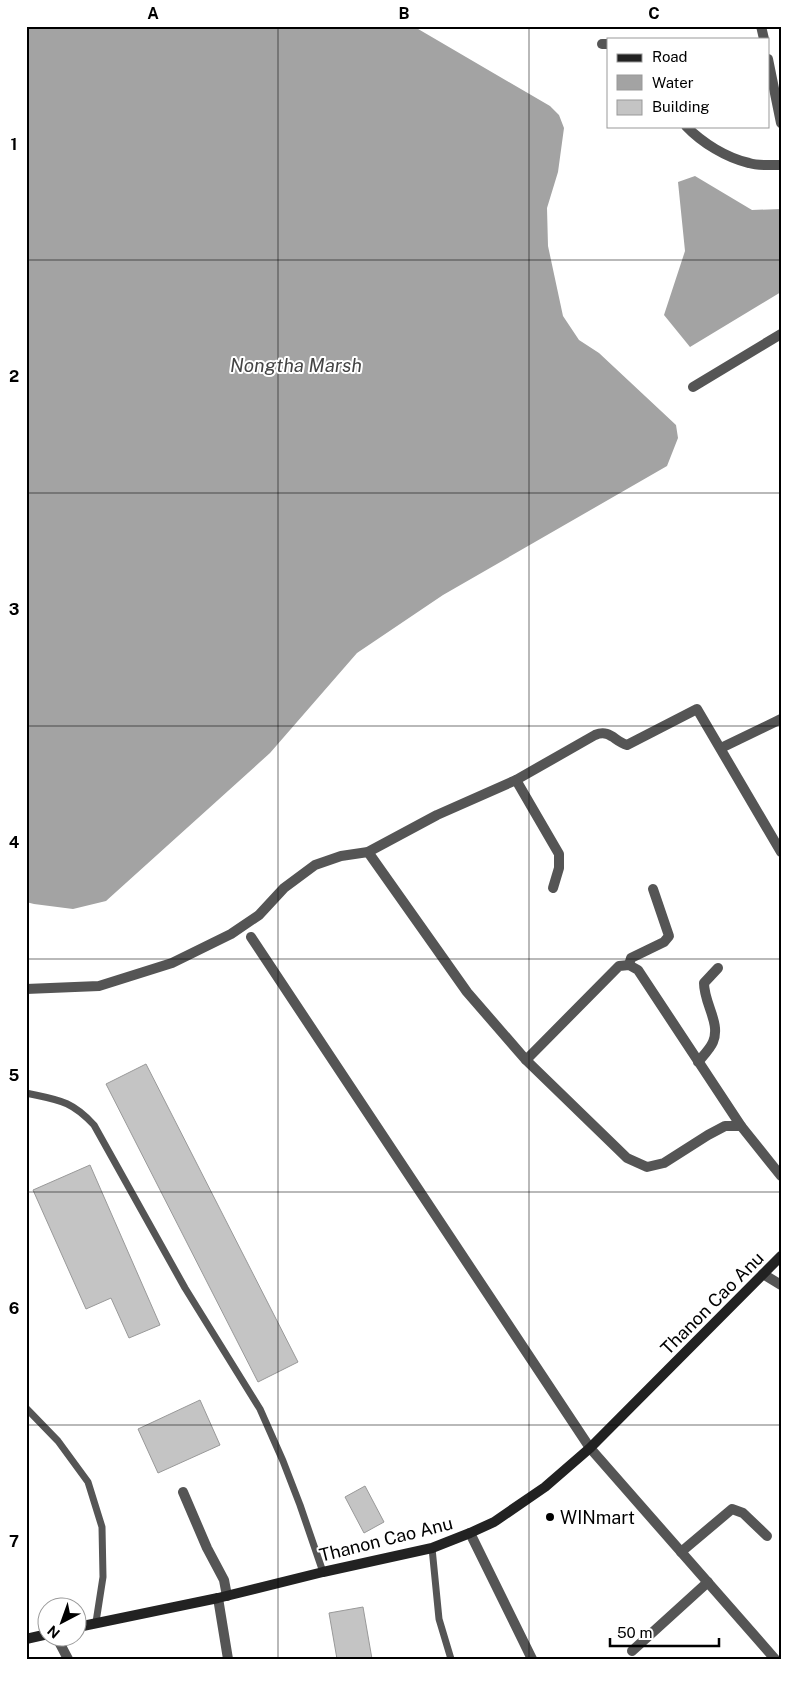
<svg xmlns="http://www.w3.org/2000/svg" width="807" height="1685" viewBox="0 0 807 1685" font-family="'Public Sans',sans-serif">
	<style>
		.water { fill: #a3a3a3 }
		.building { fill: #c4c4c4; stroke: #999 }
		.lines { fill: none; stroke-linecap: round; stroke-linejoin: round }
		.lane { stroke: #555; stroke-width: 7 }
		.street { stroke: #555; stroke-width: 10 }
		.secondary { stroke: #222; stroke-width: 10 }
		.grid { fill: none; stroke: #000; stroke-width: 1; stroke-opacity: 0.55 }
		.poi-dot { fill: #000; stroke: #fff; stroke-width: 2 }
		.labels { text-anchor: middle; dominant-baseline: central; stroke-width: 4; stroke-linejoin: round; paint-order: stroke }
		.street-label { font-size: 18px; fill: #000; stroke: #fff }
		.poi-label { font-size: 18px; fill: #000; stroke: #fff; text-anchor: start }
		.water-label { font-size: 19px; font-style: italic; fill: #444; stroke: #fff }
		.neatline { fill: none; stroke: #000; stroke-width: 2 }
		.grid-label { font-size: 16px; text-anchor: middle; font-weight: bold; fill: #000 }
	</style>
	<rect width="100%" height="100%" fill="#fff"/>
	<g class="water">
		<path d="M26,26H413L550,106L559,115L564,128L558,172L547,208L548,246L563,316L579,340L599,353L676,425L678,438L667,466L443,595L357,653L270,753L106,901L73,909L34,904L26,902Z"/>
		<path d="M695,176L752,210L781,209V292L690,347L664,315L685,251L678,182Z"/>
	</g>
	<g class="building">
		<path d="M146,1064L298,1362L258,1382L106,1084Z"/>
		<path d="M90,1165L160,1325L129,1338L111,1298L86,1309L33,1190Z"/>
		<path d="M200,1400L220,1445L158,1473L138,1429Z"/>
		<path d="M365,1486L384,1522L364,1533L345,1497Z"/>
		<path d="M363,1607L372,1659H337L329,1613Z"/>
	</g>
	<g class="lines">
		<g class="lane">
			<path d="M26,1093C58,1100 71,1100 94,1125L185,1288L260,1409L283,1461L300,1505L323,1572"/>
			<path d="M26,1408L58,1441L88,1482L102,1527L103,1577L96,1622"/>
			<path d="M432,1548L439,1619L451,1659"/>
		</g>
		<g class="street">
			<path d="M761,26L764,39"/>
			<path d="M602,44H608"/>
			<path d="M768,59L781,123"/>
			<path d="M686,126C702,143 727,158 749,163C759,166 771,165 781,165"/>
			<path d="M693,387L781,334"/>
			<path d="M721,748L781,719"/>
			<path d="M516,780L559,854V868L553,888"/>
			<path d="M368,852L467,992L526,1060L627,1158L647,1167L664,1163L708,1135L725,1126H741L781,1176"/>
			<path d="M251,937L590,1448L775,1659"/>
			<path d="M629,965L631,958L664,942L669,936L653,889"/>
			<path d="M26,989L99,986L172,963L231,934L259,915L284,888L315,865L341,856L368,852L437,815L516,780L595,735C610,729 614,741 627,745L697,709L781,852"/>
			<path d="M526,1060L619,966L629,965L638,970L741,1126"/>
			<path d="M698,1062C703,1056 710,1049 713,1042C721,1023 704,1004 704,983L718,968"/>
			<path d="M763,1274L781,1285"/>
			<path d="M183,1492L207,1548L224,1580L227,1596"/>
			<path d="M470,1533L532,1659"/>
			<path d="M681,1552L732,1509L743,1513L767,1536"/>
			<path d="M218,1598L228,1659"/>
			<path d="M57,1638L68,1659"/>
			<path d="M632,1651L708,1582"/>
		</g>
		<g class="secondary">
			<path d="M78,1627L218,1598L323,1572L432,1548L470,1533L494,1522L545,1487L590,1448L781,1256"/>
			<path d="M26,1639L48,1634"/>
		</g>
	</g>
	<path class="grid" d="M278,26V1659M529,26V1659M26,260H781M26,493H781M26,726H781M26,959H781M26,1192H781M26,1425H781"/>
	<circle class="poi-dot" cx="550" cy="1517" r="5"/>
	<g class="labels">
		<g class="street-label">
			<text transform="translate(712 1303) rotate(-45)">Thanon Cao Anu</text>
			<text transform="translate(386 1539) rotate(-14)">Thanon Cao Anu</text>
		</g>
		<g class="poi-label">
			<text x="560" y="1517">WINmart</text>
		</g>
		<g class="water-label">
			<text x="296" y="365">Nongtha Marsh</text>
		</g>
	</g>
	<rect width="807" height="1685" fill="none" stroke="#ffffff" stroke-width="55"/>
	<rect x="607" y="38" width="162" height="90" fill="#ffffff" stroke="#999999"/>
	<rect x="617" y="54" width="25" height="8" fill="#222222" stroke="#999999"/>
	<text x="652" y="62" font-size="15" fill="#000000">Road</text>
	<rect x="617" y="75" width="25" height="15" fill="#a3a3a3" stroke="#999999"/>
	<text x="652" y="88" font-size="15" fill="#000000">Water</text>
	<rect x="617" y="100" width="25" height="15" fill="#c4c4c4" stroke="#999999"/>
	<text x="652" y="112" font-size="15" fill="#000000">Building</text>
	<g transform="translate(62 1622) rotate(221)"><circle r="24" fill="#ffffff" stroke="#999999"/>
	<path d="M0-4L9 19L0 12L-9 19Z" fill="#000000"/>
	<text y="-8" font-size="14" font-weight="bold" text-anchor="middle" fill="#000000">N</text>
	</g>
	<path d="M610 1638v8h109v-8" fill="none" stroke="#000000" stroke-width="2.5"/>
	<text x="617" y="1638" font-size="15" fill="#000000" stroke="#ffffff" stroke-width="4" paint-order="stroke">50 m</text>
	<rect x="28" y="28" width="752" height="1630" class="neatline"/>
	<g class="grid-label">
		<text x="153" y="19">A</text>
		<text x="404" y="19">B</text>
		<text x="654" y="19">C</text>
		<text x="14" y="150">1</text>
		<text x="14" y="382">2</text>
		<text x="14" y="615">3</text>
		<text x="14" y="848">4</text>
		<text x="14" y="1081">5</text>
		<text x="14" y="1314">6</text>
		<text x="14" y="1547">7</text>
	</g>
</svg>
